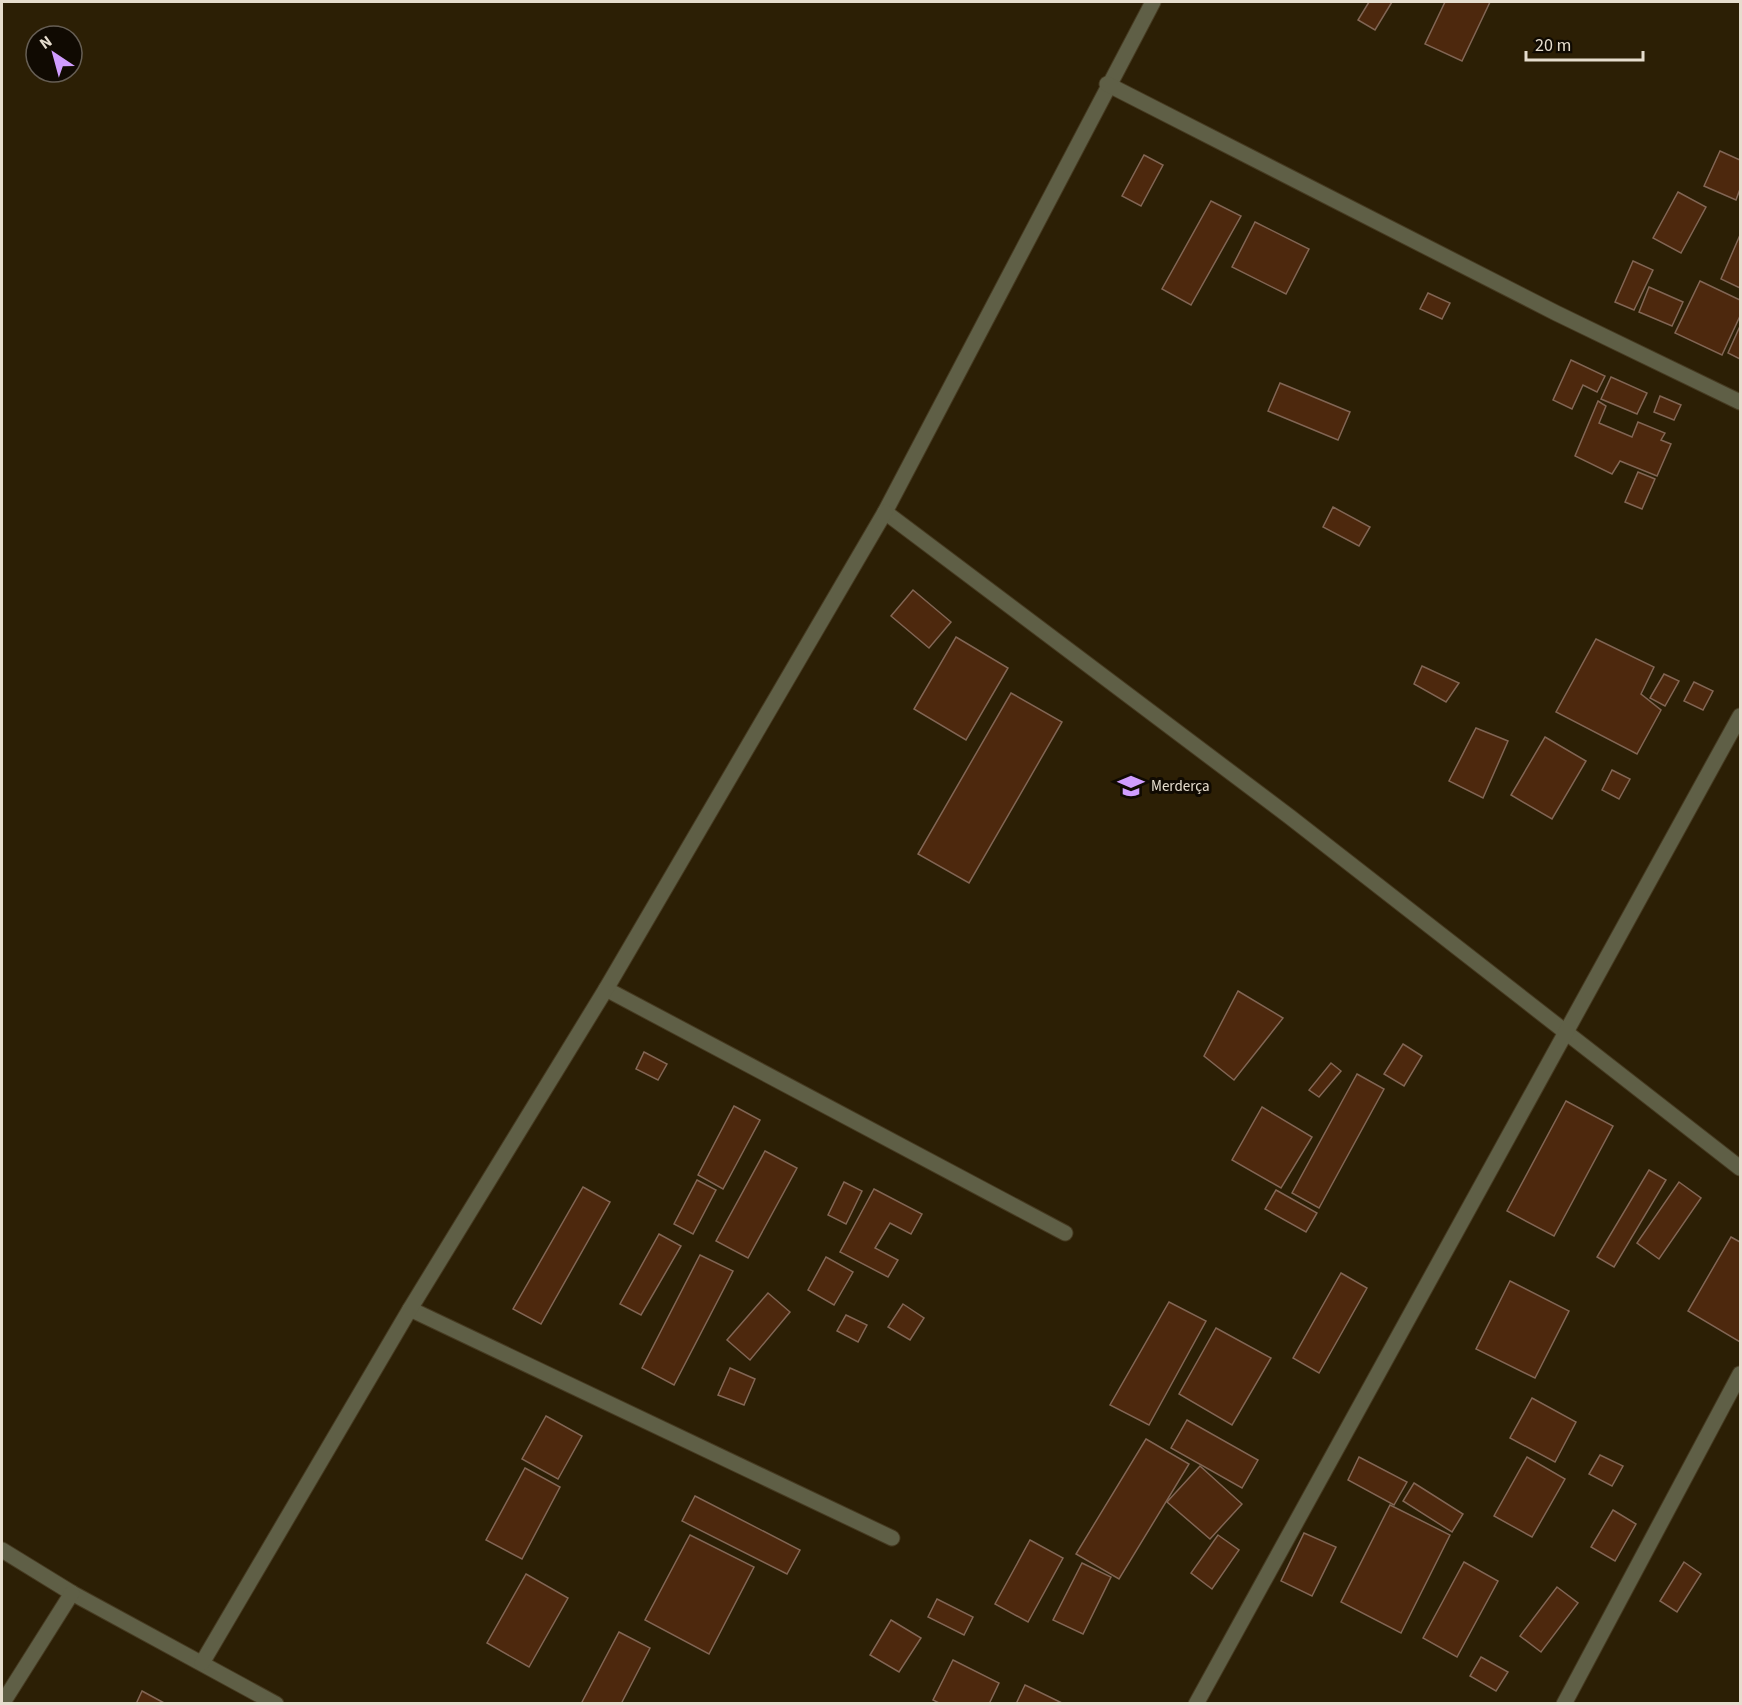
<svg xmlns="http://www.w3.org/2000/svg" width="1742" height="1705" viewBox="0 0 1742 1705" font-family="'Source Sans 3',sans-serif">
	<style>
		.building { fill: #4d280d; stroke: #816554; stroke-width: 1.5 }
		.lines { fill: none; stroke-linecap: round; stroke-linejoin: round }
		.minor-casing { stroke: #463a21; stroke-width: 17 }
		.minor { stroke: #5f5f46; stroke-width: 15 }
		.labels { text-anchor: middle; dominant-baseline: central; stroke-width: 6; stroke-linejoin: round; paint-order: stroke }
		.poi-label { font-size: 15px; fill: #e6ddce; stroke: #100a02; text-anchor: start }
	</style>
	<rect width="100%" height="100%" fill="#2c1f05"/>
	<g class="building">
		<path d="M1369,2H1392L1375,30L1358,20Z"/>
		<path d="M1445,2H1490L1462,61L1425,44Z"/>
		<path d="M1720,151L1740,160V189L1736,200L1704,186Z"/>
		<path d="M1144,155L1163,165L1141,206L1122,196Z"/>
		<path d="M1678,192L1706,207L1681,253L1653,238Z"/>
		<path d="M1211,201L1241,216L1191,305L1162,289Z"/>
		<path d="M1255,222L1309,249L1286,294L1232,267Z"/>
		<path d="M1740,235V288L1721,279Z"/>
		<path d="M1633,261L1653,270L1634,310L1615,302Z"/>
		<path d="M1700,281L1740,300V316L1722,355L1675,333Z"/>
		<path d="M1649,287L1683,302L1672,326L1639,312Z"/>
		<path d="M1428,293L1450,303L1442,319L1420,309Z"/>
		<path d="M1740,326V359L1728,353Z"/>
		<path d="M1571,360L1605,376L1597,392L1583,385L1572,409L1553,400Z"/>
		<path d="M1611,377L1647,393L1637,414L1601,399Z"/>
		<path d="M1280,383L1350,412L1338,440L1268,411Z"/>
		<path d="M1660,396L1681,405L1674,420L1654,412Z"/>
		<path d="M1598,401L1606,406L1599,423L1632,437L1638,422L1665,433L1661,440L1671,444L1657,476L1620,461L1612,474L1575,456Z"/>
		<path d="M1638,472L1655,479L1642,509L1625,502Z"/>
		<path d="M1333,507L1370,527L1359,546L1323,527Z"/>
		<path d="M913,590L951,622L929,648L891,616Z"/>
		<path d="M956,637L1008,668L966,740L914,709Z"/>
		<path d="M1596,639L1654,667L1641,694L1661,710L1637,754L1556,712Z"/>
		<path d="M1422,666L1459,683L1446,702L1414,684Z"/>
		<path d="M1664,674L1679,681L1665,706L1650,698Z"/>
		<path d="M1694,682L1713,691L1703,710L1684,701Z"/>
		<path d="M1011,693L1062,722L969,883L918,854Z"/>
		<path d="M1476,728L1508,741L1483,798L1449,781Z"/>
		<path d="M1545,737L1586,761L1552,819L1511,795Z"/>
		<path d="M1612,770L1630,779L1619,799L1602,790Z"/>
		<path d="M1238,991L1283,1018L1234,1080L1204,1056Z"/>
		<path d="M1403,1044L1422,1056L1404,1086L1384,1074Z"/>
		<path d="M644,1052L667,1064L658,1080L636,1069Z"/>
		<path d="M1331,1063L1341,1071L1319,1097L1309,1090Z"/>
		<path d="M1357,1074L1384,1089L1319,1208L1292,1193Z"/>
		<path d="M1566,1101L1613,1126L1554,1236L1507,1211Z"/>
		<path d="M734,1106L760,1120L723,1189L698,1175Z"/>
		<path d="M1262,1107L1312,1137L1281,1188L1232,1160Z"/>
		<path d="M765,1151L797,1168L748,1258L716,1241Z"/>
		<path d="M1649,1170L1666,1180L1614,1267L1597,1257Z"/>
		<path d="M697,1180L716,1190L693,1234L674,1224Z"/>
		<path d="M844,1182L862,1191L846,1224L828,1215Z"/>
		<path d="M1679,1182L1701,1198L1659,1259L1637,1243Z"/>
		<path d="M583,1187L610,1202L541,1324L513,1309Z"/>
		<path d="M874,1189L922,1214L911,1234L890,1223L875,1248L898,1260L888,1277L840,1252Z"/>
		<path d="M1276,1190L1317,1213L1306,1232L1265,1209Z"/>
		<path d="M659,1234L681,1246L641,1315L620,1304Z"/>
		<path d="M1731,1237L1740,1242V1342L1688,1311Z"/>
		<path d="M700,1255L733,1271L674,1385L642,1368Z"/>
		<path d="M826,1257L853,1272L834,1305L808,1290Z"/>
		<path d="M1341,1273L1367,1288L1319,1373L1293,1358Z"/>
		<path d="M1510,1281L1569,1311L1535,1378L1476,1349Z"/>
		<path d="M768,1293L790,1312L750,1360L727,1340Z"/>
		<path d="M1169,1302L1206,1321L1149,1425L1110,1405Z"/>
		<path d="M903,1304L924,1318L910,1340L888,1327Z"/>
		<path d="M846,1315L867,1325L858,1342L837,1331Z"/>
		<path d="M1216,1328L1271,1358L1232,1425L1179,1394Z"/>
		<path d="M730,1368L755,1379L744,1405L718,1395Z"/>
		<path d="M1532,1398L1576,1422L1555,1462L1510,1438Z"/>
		<path d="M546,1416L582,1436L558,1479L522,1459Z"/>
		<path d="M1187,1420L1258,1460L1242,1488L1171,1448Z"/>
		<path d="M1146,1439L1189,1464L1119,1579L1076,1554Z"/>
		<path d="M1600,1455L1623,1466L1612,1486L1589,1474Z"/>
		<path d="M1359,1457L1407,1482L1394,1505L1348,1480Z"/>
		<path d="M1527,1457L1565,1479L1532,1537L1494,1516Z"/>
		<path d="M1200,1466L1242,1504L1210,1539L1167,1502Z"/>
		<path d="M525,1468L560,1487L522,1559L486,1540Z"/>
		<path d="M1414,1483L1463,1514L1452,1532L1403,1501Z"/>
		<path d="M695,1496L800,1550L787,1574L682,1521Z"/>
		<path d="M1390,1505L1450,1535L1401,1633L1341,1602Z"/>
		<path d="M1613,1510L1636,1524L1615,1561L1591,1547Z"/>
		<path d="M1304,1533L1336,1547L1312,1596L1281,1581Z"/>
		<path d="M690,1535L754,1567L709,1654L645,1620Z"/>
		<path d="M1218,1535L1239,1550L1212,1589L1191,1573Z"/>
		<path d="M1030,1540L1063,1558L1028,1622L995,1604Z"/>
		<path d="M1464,1562L1498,1581L1457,1657L1423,1638Z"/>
		<path d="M1684,1562L1701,1574L1677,1612L1660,1601Z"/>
		<path d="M1082,1563L1111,1577L1083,1634L1053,1620Z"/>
		<path d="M526,1574L568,1598L529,1667L487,1643Z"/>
		<path d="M1557,1587L1578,1603L1541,1652L1520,1636Z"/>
		<path d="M937,1599L973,1617L964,1635L928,1617Z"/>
		<path d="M891,1620L921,1638L899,1672L870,1655Z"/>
		<path d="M619,1632L650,1648L621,1704H581Z"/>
		<path d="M1481,1657L1508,1672L1496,1691L1470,1676Z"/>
		<path d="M953,1660L999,1683L989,1704H941L933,1700Z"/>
		<path d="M1025,1685L1062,1703V1704H1016Z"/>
		<path d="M142,1691L166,1704H136Z"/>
	</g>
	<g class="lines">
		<g class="minor-casing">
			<g id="minor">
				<path d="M1153,2L885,512L1290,817L1740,1168"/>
				<path d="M1107,84L1556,313L1740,402"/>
				<path d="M606,989L1065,1233"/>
				<path d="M410,1309L892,1538"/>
				<path d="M2,1550L72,1593L276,1704"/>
				<path d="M202,1663L410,1309L606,989L885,512"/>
				<path d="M2,1704L72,1593"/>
				<path d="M1196,1704L1740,716"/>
				<path d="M1564,1704L1740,1374"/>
			</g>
		</g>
		<use href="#minor" class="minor"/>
	</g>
	<defs>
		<g id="school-bare" transform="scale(2.07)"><path d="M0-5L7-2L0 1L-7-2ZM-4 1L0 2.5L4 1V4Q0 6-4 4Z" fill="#d09dff" stroke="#100a02" stroke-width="2.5" paint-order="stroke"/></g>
	</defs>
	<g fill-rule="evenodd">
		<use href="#school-bare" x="1131" y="786"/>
	</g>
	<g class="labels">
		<g class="poi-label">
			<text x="1151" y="786">Merderça</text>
		</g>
	</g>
	<rect width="1742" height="1705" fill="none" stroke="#e6ddce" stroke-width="6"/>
	<g transform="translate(54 54) rotate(324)"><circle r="28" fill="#100a02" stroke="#665e54" stroke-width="1.5"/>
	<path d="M0-4.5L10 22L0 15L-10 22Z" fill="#d09dff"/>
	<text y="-9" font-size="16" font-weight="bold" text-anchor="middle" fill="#e6ddce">N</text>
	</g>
	<path d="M1526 51v9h117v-9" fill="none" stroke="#e6ddce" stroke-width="3"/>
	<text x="1535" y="51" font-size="18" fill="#e6ddce" stroke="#100a02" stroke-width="4.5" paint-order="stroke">20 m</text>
</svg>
